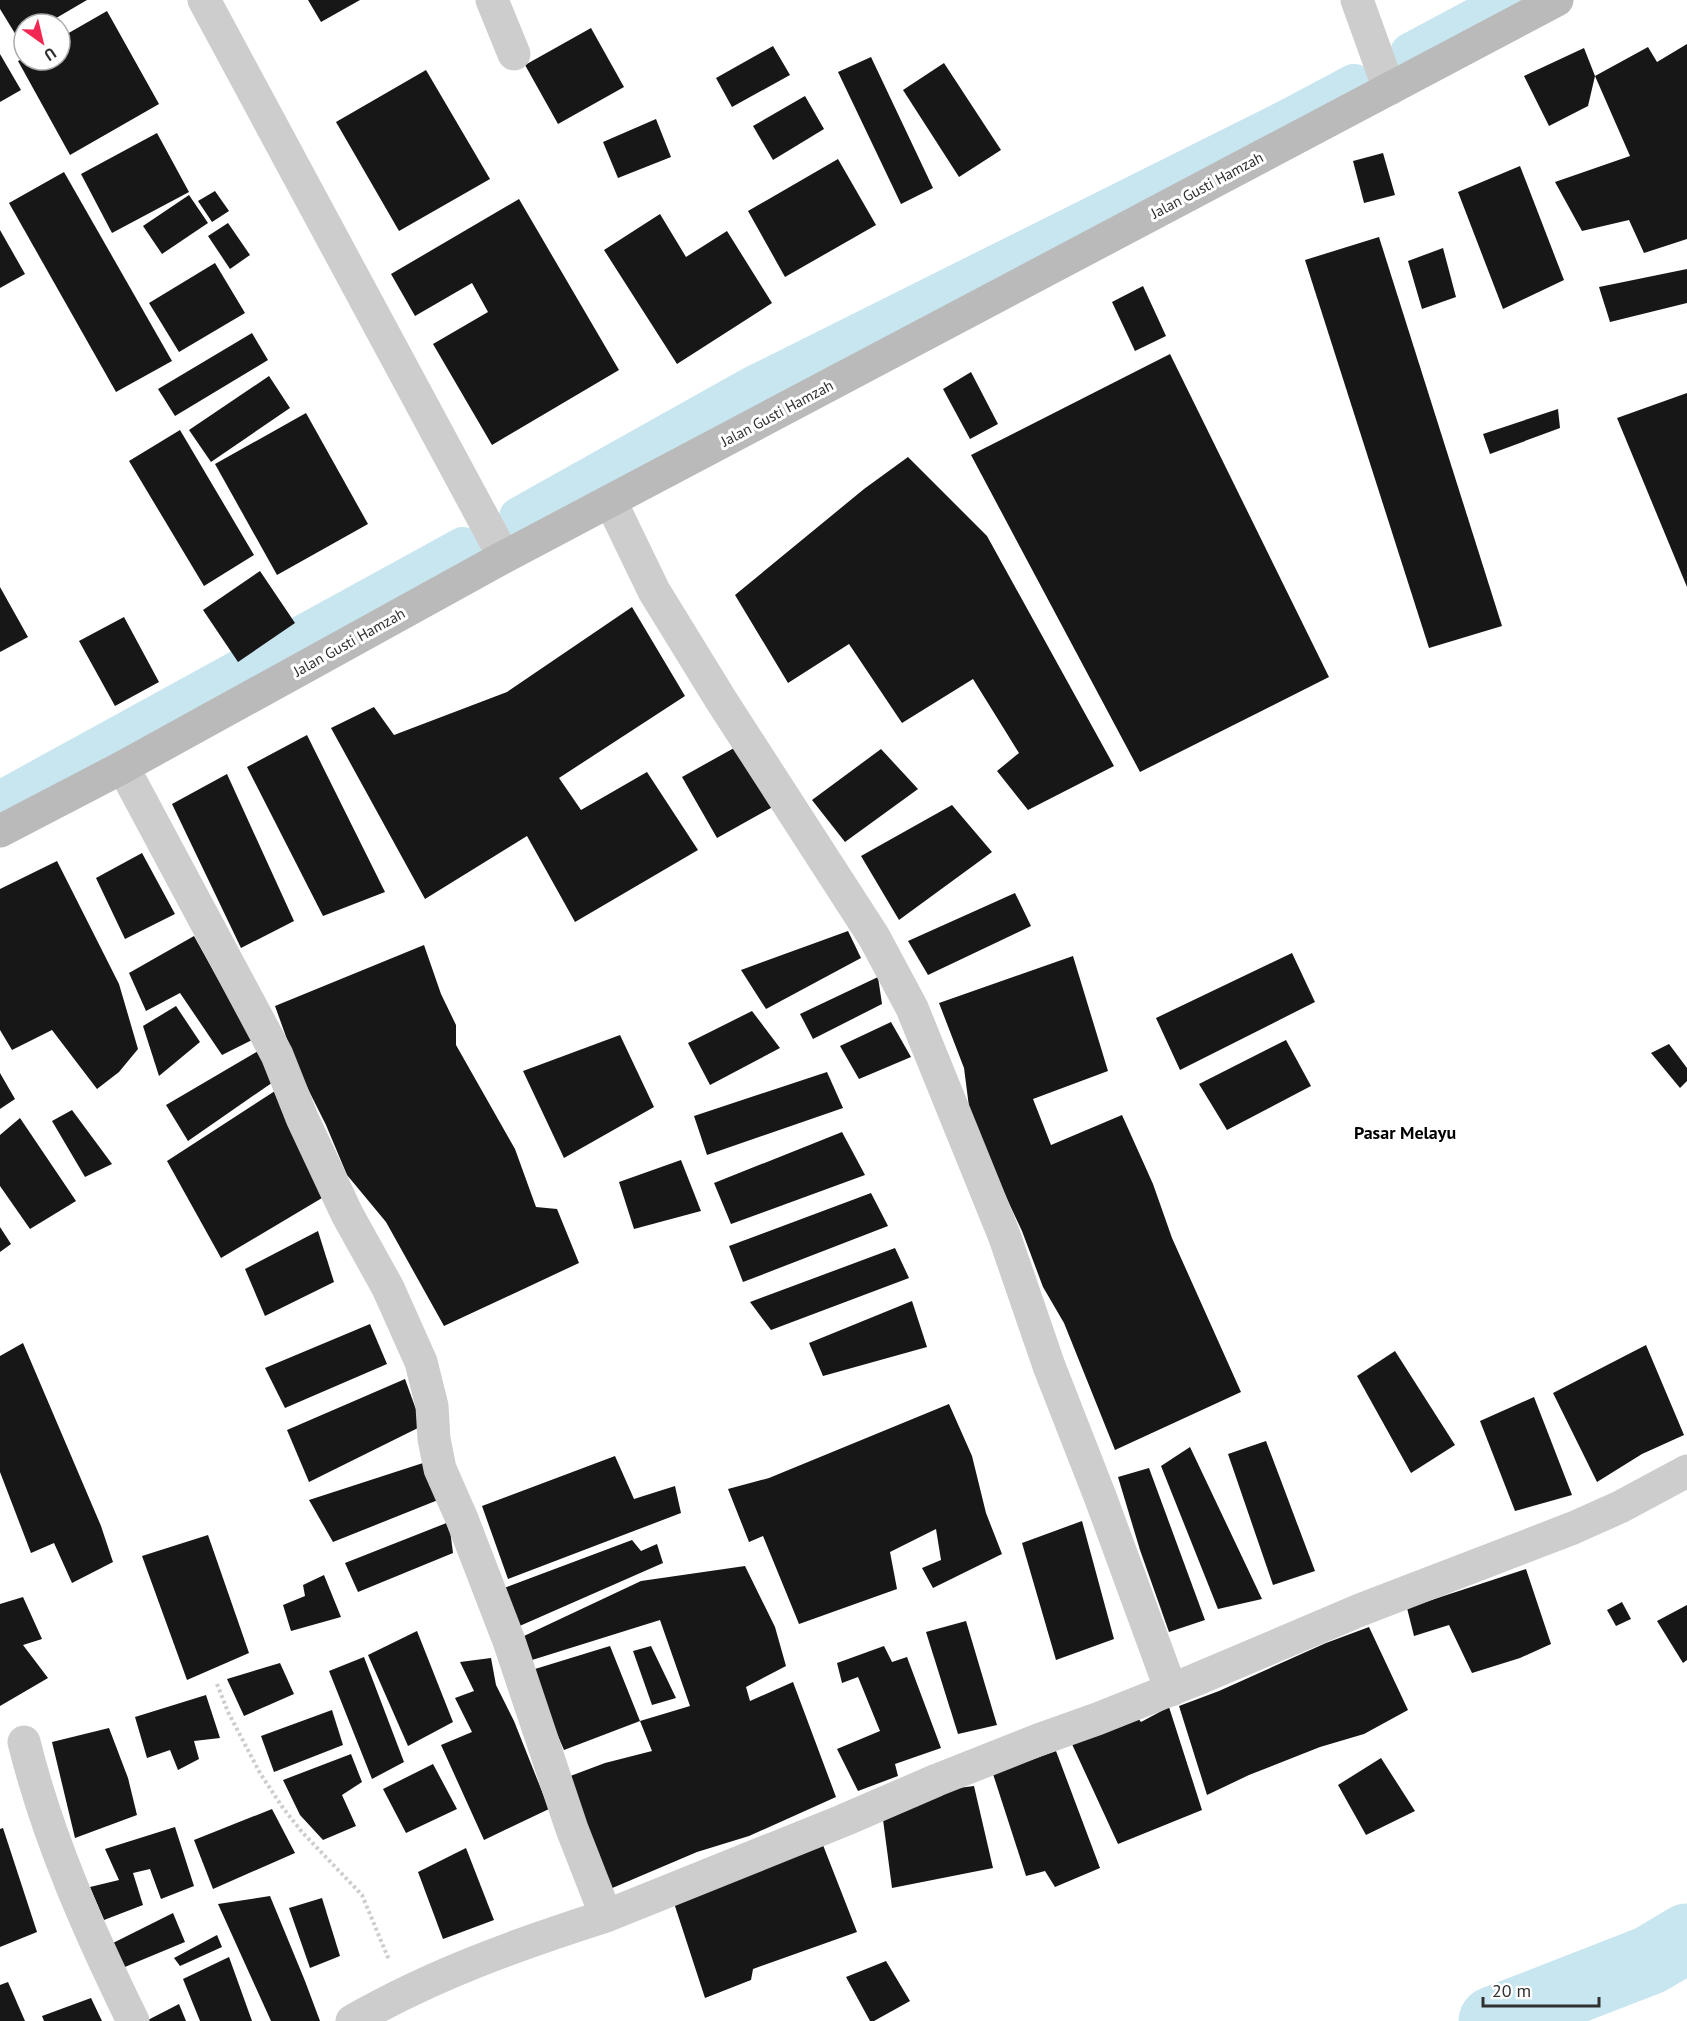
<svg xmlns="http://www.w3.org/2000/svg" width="1687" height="2021" viewBox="0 0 1687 2021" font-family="'PT Sans',sans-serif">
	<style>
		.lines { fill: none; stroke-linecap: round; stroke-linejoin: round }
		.canal { stroke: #c8e6ef; stroke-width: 40 }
		.river { stroke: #c8e6ef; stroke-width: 69 }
		.building { fill: #171717 }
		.path { stroke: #cdcdcd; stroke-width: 4; stroke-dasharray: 3 3; stroke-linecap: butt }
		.street { stroke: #cdcdcd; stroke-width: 33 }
		.secondary { stroke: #bababa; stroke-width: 33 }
		.labels { text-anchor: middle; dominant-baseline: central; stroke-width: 6; stroke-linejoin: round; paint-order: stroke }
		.street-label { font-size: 15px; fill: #303030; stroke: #fff }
		.quarter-label { font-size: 18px; font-weight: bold; fill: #000; stroke: #fff }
	</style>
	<rect width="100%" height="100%" fill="#fff"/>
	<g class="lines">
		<g class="canal">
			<path d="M1410,53L1509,0"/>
			<path d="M519,517L753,386L1292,117L1354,84"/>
			<path d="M0,801L463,547"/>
		</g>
		<path class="river" d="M1493,2021L1650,1960L1687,1938"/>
	</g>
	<g class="building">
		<path d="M0,0H87L46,24H24V37L19,40L0,9Z"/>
		<path d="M308,0H360L321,22Z"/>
		<path d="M107,11L159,104L70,155L18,61L24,58V60H60V38Z"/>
		<path d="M591,28L624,87L558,124L525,65Z"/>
		<path d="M1687,44V239L1644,253L1629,220L1582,231L1555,182L1630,156L1595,76L1648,47L1657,62Z"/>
		<path d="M773,46L790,75L732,107L716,78Z"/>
		<path d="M1584,48L1595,76L1588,106L1549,126L1524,76Z"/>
		<path d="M0,54L21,90L0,102Z"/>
		<path d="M871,57L933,188L901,204L838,72Z"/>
		<path d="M944,63L1001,150L959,177L903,90Z"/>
		<path d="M426,70L490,179L399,231L336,122Z"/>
		<path d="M805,96L824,129L773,160L753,126Z"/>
		<path d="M656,119L671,157L618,178L603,142Z"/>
		<path d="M157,133L189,192L112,233L81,174Z"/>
		<path d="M1383,153L1395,195L1364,203L1353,161Z"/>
		<path d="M838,159L876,225L785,277L748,211Z"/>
		<path d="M1520,166L1564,280L1503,309L1458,192Z"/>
		<path d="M64,172L172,361L116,392L9,203Z"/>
		<path d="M215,191L229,211L212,222L198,201Z"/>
		<path d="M189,195L208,223L162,254L143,226Z"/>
		<path d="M519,199L619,370L492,445L433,344L488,312L472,283L415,316L391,274Z"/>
		<path d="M660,214L686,257L727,231L772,303L677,364L604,250Z"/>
		<path d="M228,223L250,255L230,269L208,236Z"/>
		<path d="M0,230L25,274L0,288Z"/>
		<path d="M1379,237L1502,626L1429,648L1305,260Z"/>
		<path d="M1443,248L1456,297L1422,309L1408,261Z"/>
		<path d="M215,263L245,313L179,352L149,303Z"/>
		<path d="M1687,269V303L1610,322L1599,287Z"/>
		<path d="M1143,286L1166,336L1135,351L1112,302Z"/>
		<path d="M252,333L268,360L175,416L158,389Z"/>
		<path d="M1170,354L1329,677L1140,772L971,455Z"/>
		<path d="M971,372L998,424L970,439L943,389Z"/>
		<path d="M269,376L290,408L211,462L189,430Z"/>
		<path d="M1687,393V587L1617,418Z"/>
		<path d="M1558,409L1560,428L1490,454L1483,434Z"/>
		<path d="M306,413L368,524L277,575L215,464Z"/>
		<path d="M180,430L254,555L204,586L129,461Z"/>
		<path d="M908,457L987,536L1114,766L1028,810L997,771L1019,753L973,679L902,723L849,644L788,683L735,595L864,489Z"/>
		<path d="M260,571L295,623L238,662L203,610Z"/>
		<path d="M0,587L28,637L0,652Z"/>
		<path d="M632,607L685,696L559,778L581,810L647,772L698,850L575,922L527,836L425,899L331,728L374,707L394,735L507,692Z"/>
		<path d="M124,617L159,682L115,706L79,641Z"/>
		<path d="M307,735L385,892L323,916L247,767Z"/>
		<path d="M743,743L778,804L717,838L682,777Z"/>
		<path d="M881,749L918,789L845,842L812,800Z"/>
		<path d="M227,774L294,921L241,948L172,804Z"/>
		<path d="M952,805L992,852L899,920L861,856Z"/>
		<path d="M142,853L175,914L125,939L96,878Z"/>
		<path d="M57,861L119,984L138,1049L119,1072L97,1089L52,1030L12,1050L0,1030V889Z"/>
		<path d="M1015,893L1031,926L928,975L908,941Z"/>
		<path d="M848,931L861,958L766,1009L741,970Z"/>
		<path d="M194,936L252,1040L222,1055L180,993L146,1011L129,973Z"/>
		<path d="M424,945L441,994L456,1025V1045L515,1149L536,1207L557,1209L579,1263L444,1326L386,1222L347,1175L326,1125L297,1067L275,1006Z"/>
		<path d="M1292,953L1315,1002L1180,1070L1156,1018Z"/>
		<path d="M1073,956L1108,1071L1033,1099L1051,1145L1122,1115L1153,1184L1172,1238L1241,1392L1115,1450L1064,1323L1043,1287L1022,1231L971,1122L964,1068L939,1003Z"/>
		<path d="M878,977L882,1004L813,1039L800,1014Z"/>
		<path d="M176,1006L200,1042L159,1076L143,1026Z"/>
		<path d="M752,1011L780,1048L710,1085L688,1043Z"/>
		<path d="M891,1022L911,1057L859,1079L840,1046Z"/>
		<path d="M620,1035L654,1107L564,1158L523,1071Z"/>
		<path d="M1286,1040L1311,1086L1227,1130L1199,1084Z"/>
		<path d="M1669,1044L1687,1068V1081L1680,1088L1651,1053Z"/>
		<path d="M260,1050L276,1080L188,1141L166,1105Z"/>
		<path d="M827,1072L843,1108L707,1155L694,1116Z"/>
		<path d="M0,1073L15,1099L0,1109Z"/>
		<path d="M278,1089L322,1198L221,1258L167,1161Z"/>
		<path d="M72,1110L112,1164L85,1177L52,1121Z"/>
		<path d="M20,1118L76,1201L30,1229L0,1186V1135Z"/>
		<path d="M842,1132L865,1175L731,1224L714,1183Z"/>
		<path d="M681,1160L701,1211L634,1229L619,1182Z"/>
		<path d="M871,1193L888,1226L743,1282L729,1246Z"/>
		<path d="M0,1227L11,1244L0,1252Z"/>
		<path d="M318,1231L334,1282L265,1316L245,1269Z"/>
		<path d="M895,1248L909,1278L771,1330L750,1302Z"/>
		<path d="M912,1301L927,1347L823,1376L809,1343Z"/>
		<path d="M370,1324L387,1364L285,1408L265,1368Z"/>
		<path d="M23,1343L101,1526L113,1562L72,1583L54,1543L31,1553L0,1472V1356Z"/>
		<path d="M1646,1345L1684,1435L1642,1454L1597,1482L1553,1393Z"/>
		<path d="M1395,1351L1455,1445L1411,1473L1357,1376Z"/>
		<path d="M405,1379L422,1426L309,1482L287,1430Z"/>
		<path d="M1534,1397L1572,1495L1515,1511L1480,1421Z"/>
		<path d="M949,1404L972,1456L986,1513L1002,1554L933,1588L922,1568L941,1560L936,1529L890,1552L897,1589L799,1624L763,1536L749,1542L728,1489L769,1478Z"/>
		<path d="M1266,1441L1315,1571L1273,1585L1228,1454Z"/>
		<path d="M1190,1447L1262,1599L1218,1609L1161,1466Z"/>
		<path d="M615,1456L634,1499L675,1486L681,1513L508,1579L482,1506Z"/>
		<path d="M423,1463L438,1500L333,1542L309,1500Z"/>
		<path d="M1149,1468L1205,1620L1169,1632L1140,1550L1118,1477Z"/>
		<path d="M1082,1521L1114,1639L1056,1660L1022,1543Z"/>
		<path d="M449,1522L453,1553L358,1592L345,1563Z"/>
		<path d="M208,1535L249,1653L187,1680L142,1556Z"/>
		<path d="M632,1540L641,1551L657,1544L663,1563L515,1628L499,1590Z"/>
		<path d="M745,1566L775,1627L786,1666L746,1687L750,1701L793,1682L836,1797L749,1836L697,1852L610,1889L565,1778L605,1763L652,1751L640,1721L564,1750L542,1699L535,1669L610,1646L640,1721L690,1706L660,1620L532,1660L524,1636L641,1581Z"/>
		<path d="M1526,1569L1551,1644L1520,1658L1472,1673L1449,1625L1414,1636L1407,1608Z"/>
		<path d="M324,1575L341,1617L291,1631L283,1605L305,1596L303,1585Z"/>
		<path d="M23,1597L42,1639L23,1645L48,1678L0,1706V1604Z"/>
		<path d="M1622,1602L1631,1619L1616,1626L1607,1610Z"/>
		<path d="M1687,1605V1660L1683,1663L1657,1621Z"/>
		<path d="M966,1621L997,1725L958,1734L926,1632Z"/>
		<path d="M1369,1627L1408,1710L1364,1734L1320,1747L1249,1775L1207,1795L1179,1706L1219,1691L1326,1643Z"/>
		<path d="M417,1631L453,1722L408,1746L368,1655Z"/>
		<path d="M651,1646L676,1698L652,1705L633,1651Z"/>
		<path d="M884,1646L892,1662L907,1657L941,1748L895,1764L898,1776L858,1791L837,1749L880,1731L858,1677L842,1683L837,1663Z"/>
		<path d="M364,1657L404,1762L372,1779L329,1671Z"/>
		<path d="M491,1658L496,1685L514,1721L549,1809L484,1840L441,1745L472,1732L455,1698L474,1691L460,1662Z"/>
		<path d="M280,1663L294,1694L244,1716L227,1679Z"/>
		<path d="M206,1695L220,1738L194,1741L199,1759L178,1770L170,1750L147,1758L135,1717Z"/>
		<path d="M1169,1707L1202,1810L1118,1844L1071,1742L1134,1713L1141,1722Z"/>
		<path d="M332,1710L343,1745L274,1772L261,1736Z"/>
		<path d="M109,1728L128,1778L137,1815L75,1838L52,1742Z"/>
		<path d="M1056,1751L1100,1868L1055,1887L1045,1871L1026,1876L993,1774Z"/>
		<path d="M351,1754L362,1782L342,1795L356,1826L323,1840L300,1815L283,1780Z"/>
		<path d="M1381,1758L1415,1811L1366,1835L1338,1785Z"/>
		<path d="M433,1764L457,1809L406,1833L383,1789Z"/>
		<path d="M974,1786L993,1868L892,1888L882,1812L918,1806V1793Z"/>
		<path d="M272,1809L295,1853L213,1889L194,1840Z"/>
		<path d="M175,1827L194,1886L161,1899L150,1869L133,1873L143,1905L104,1920L90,1887L119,1880L105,1849Z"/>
		<path d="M3,1828L37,1932L0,1947V1829Z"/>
		<path d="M821,1840L857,1932L753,1969L751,1980L705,1998L673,1900Z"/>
		<path d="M466,1848L494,1920L443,1939L418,1872Z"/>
		<path d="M270,1896L305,1981L320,2021H271L218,1904Z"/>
		<path d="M322,1898L340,1956L310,1968L289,1908Z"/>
		<path d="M173,1913L185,1942L120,1969L111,1944Z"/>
		<path d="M217,1935L222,1947L180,1966L174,1958Z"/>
		<path d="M229,1957L252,2021H200L183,1979Z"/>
		<path d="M886,1961L910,2001L874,2021H870L846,1977Z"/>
		<path d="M8,1982L25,2021H0V1985Z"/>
		<path d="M91,1998L102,2021H44L42,2016Z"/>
		<path d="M179,2004L186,2021H146Z"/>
	</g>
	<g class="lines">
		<path class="path" d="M217,1684L228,1712L260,1773L283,1808L302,1832L362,1895L389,1960"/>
		<g class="street">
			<path d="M204,0L504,557"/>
			<path d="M492,0L514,54"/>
			<path d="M1357,0L1389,89"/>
			<path d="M611,502L654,591L721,700L874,937L912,1008L1004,1235L1049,1366L1101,1499L1171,1690"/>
			<path d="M123,767L277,1055L302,1118L347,1214L388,1288L421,1362L432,1406L434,1439L440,1469L462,1519L509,1641L572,1829L606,1916L842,1821L937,1780L1038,1740L1097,1719L1195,1680L1360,1610L1573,1528L1620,1507L1687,1471"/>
			<path d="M24,1742C48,1839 89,1931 133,2021"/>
			<path d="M352,2021C432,1975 518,1944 606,1916"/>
		</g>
		<path class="secondary" d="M0,831L123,767L504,557L1557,0"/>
	</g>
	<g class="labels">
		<g class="street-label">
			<text transform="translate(1207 185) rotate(-28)">Jalan Gusti Hamzah</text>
			<text transform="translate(777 413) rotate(-28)">Jalan Gusti Hamzah</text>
			<text transform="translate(349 642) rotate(-29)">Jalan Gusti Hamzah</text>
		</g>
		<g class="quarter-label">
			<text x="1405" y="1132">Pasar Melayu</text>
		</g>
	</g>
	<g transform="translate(42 42) rotate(146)"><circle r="28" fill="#ffffff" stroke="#acacac" stroke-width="1.5"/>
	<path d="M0-4.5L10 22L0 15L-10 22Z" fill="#f32753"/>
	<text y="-9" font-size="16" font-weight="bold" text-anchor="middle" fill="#303030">U</text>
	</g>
	<path d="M1483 1997v9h116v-9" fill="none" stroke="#303030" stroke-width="3"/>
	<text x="1492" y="1997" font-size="18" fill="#303030" stroke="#ffffff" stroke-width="4.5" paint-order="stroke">20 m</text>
</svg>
